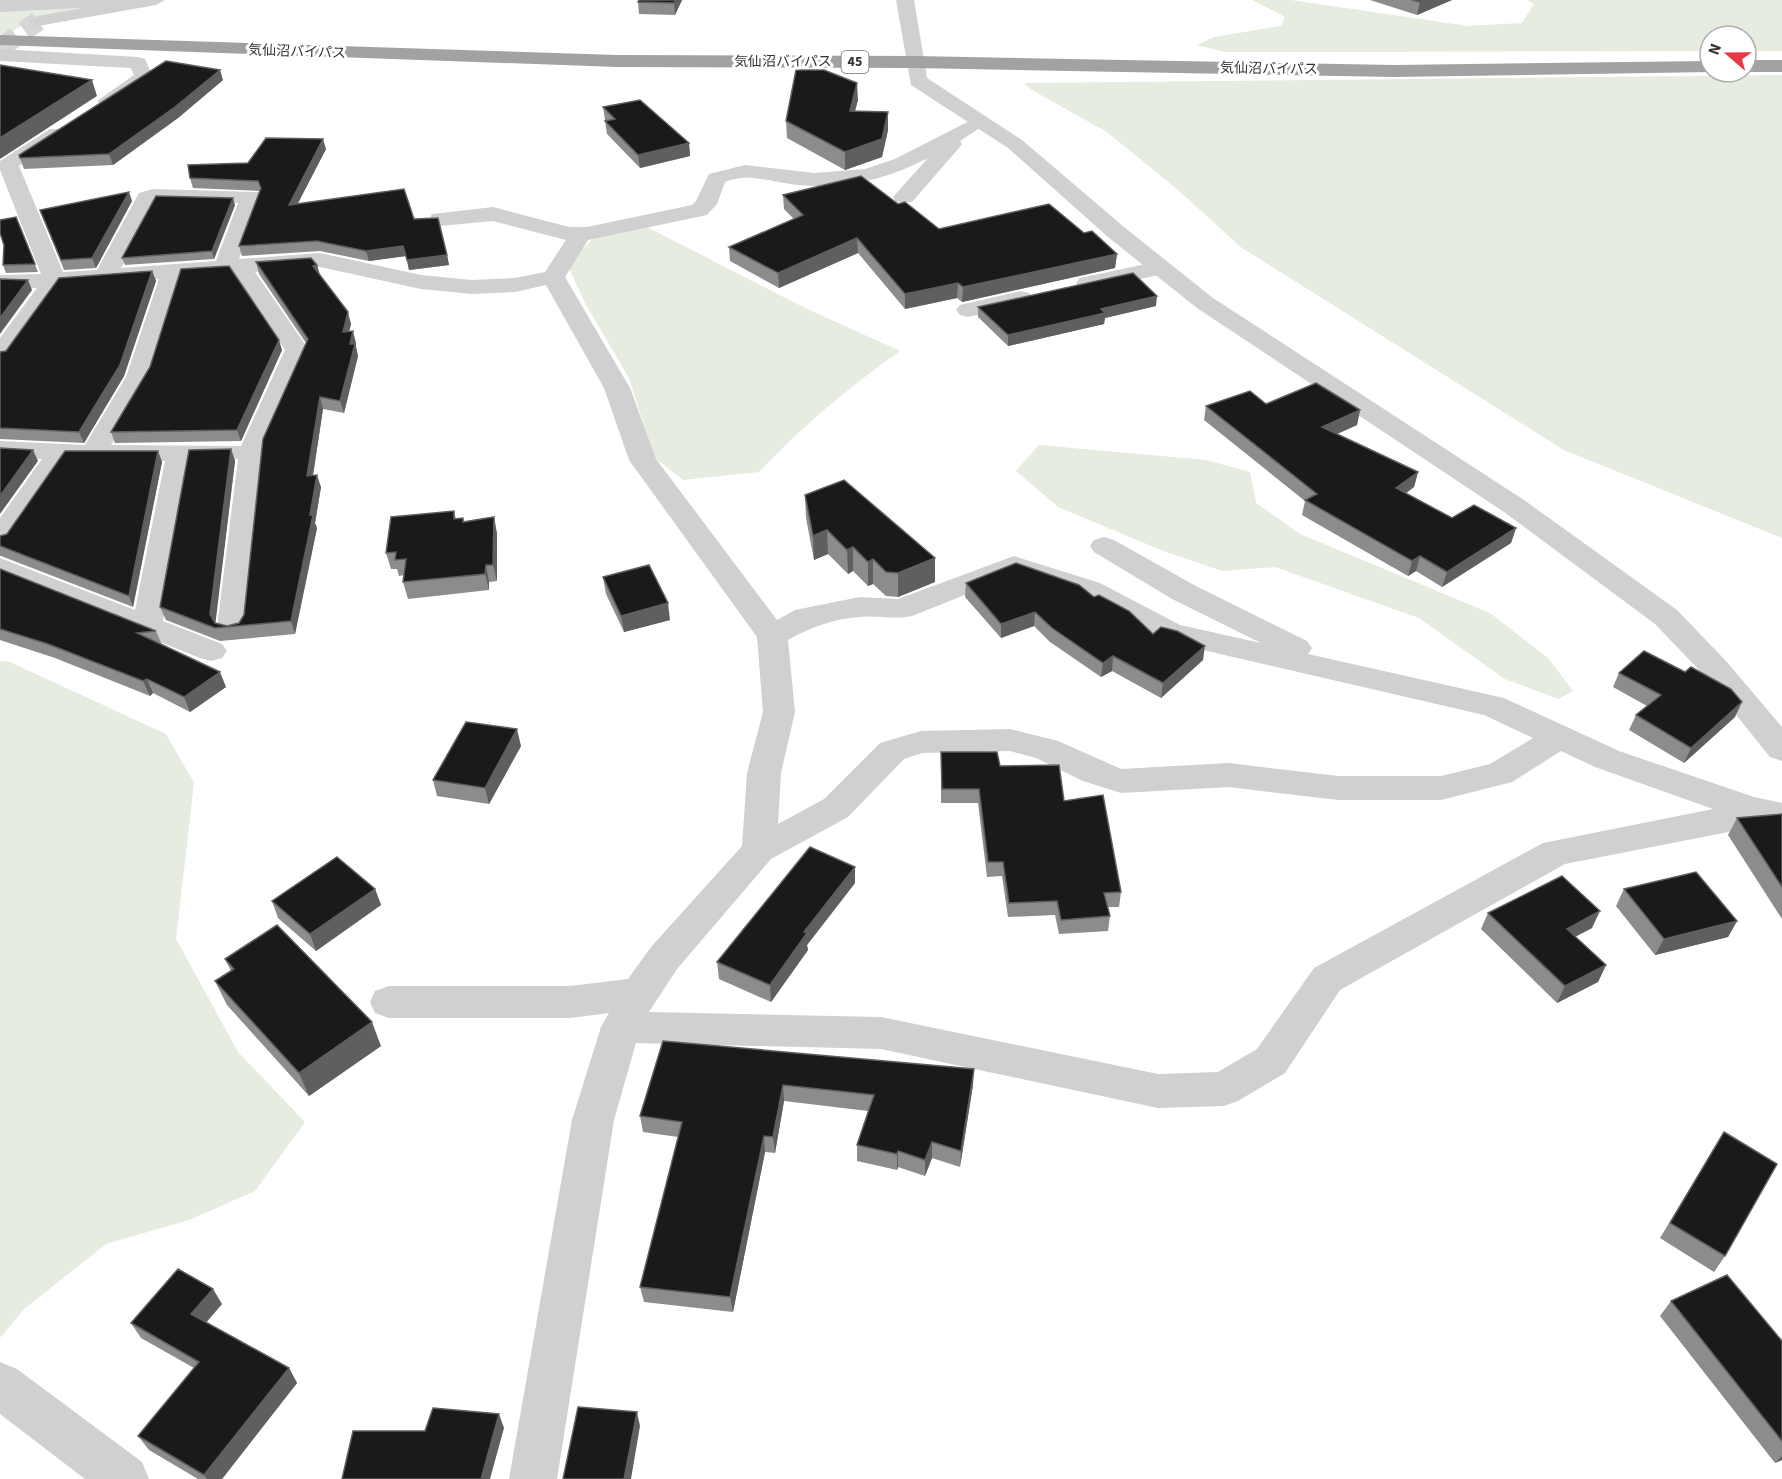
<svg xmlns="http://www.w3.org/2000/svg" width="1782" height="1479" viewBox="0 0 1782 1479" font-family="'Source Sans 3','Noto Sans JP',sans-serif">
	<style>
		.green { fill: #e6ecdf }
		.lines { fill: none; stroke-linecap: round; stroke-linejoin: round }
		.tertiary-tunnel { stroke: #d6d6d6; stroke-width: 20; stroke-dasharray: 20 10; stroke-linecap: butt }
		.service { fill: #d0d0d0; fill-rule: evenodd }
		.minor { fill: #d0d0d0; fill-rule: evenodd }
		.tertiary { fill: #d0d0d0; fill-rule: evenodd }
		.trunk { fill: #a2a2a2; fill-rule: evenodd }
		.wall { fill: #8c8c8c }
		.shaded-wall { fill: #5f5f5f }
		.building { fill: #1a1a1a; stroke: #5f5f5f; stroke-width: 1.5 }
		.labels { text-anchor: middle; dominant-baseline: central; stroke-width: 6; stroke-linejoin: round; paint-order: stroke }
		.far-street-label { font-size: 14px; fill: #333; stroke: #fff }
		.shield { fill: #fff; stroke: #707070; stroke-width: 1.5 }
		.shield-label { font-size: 14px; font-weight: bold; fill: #333 }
	</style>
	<rect width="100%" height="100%" fill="#fff"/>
	<g class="green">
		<path d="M1252,0H1291L1468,26L1522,23L1534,4L1527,0H1782V51H1746V36H1710V51L1224,52L1197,45L1214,37L1281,26L1285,17Z"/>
		<path d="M96,6L94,10L33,18L9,34H0V11Z"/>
		<path d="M1782,75V538L1564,450L1242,248L1178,190L1107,132L1030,89L1024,83Z"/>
		<path d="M643,225L801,306L900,351C848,388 802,426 759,472L683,480L654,457L629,378L586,305L567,264L593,239Z"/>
		<path d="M1039,445L1206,460L1250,472L1256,503L1300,534L1490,613L1548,658L1573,691L1558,699L1505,679L1419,618L1275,567L1222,571L1161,550L1058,507L1016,471Z"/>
		<path d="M0,661L10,662L166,734L194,783L176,939L238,1052L305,1122L255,1191L189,1220L106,1244L24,1309L0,1338Z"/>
	</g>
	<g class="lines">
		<path class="tertiary-tunnel" d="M0,48L38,21"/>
		<path class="service" d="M0,0H48L43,3L0,4Z"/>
		<g class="minor">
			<path d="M35,0H147L138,5L0,12V2Z"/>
			<path d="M0,49L138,57L145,59L153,77L114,105L107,107L97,101L134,75L131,68L0,61Z"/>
			<path d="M979,116L986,118L989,122L960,141L962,144L959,148L912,202H896L893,197L928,158C886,180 845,189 798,185C774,183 749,172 725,182L717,204L707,215L588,240L565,277L630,388L656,459L777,620L795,610L860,597L898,599L1014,556L1100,583L1180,625L1261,643L1172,599L1094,552L1090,546L1094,540L1104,537L1114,540L1194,585L1307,641L1312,648L1308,654L1504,698L1619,751L1754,797L1782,803V829L1764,825L1565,864L1340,990L1285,1073L1238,1101L1224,1106L1158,1108L881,1049L636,1043L614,1120L557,1479H509L572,1120L601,1027L609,1013L570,1018H389L375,1013L370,1002L375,991L389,986H570L628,979L651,947L742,846L747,773L763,712L757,637L629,460L604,388L546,285L515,292L472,294L421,289L320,267L255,272L309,350L265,451L247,627L243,634L232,637L221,634L217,627L238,459L192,460L163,621L222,644L227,651L222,658L211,661L200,658L0,578V558L135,610L165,461L68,460L10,544L0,547V518L42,459L0,457V441L85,445L126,377L159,279L62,286L9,360L0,362V338L37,288L0,289V275L41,274L0,170V161L50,129H64L67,133L19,166L63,272L97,270L139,193L153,189L259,192L262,197L239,259L320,253L421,275L472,280L515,278L545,272L566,240L493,221L440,226L432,224L429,219L432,214L493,207L569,227H587L692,205L696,201L709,174L745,165L815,173L865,169L895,159ZM157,201L238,203L216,261L121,268ZM233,273L285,350L241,446L111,445L152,377L183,277ZM1015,575L1078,597L1160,640L1484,715L1533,738L1490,764L1441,776H1338L1229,763L1121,769L1058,741L1010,729L921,731L880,743L824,799L778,824L781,773L795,712L788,640C811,627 833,619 860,617C877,615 894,620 912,616ZM1010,751L1036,758L1083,781L1121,793L1229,787L1338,800H1441L1512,782L1561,751L1595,767L1713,809L1543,843L1314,968L1257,1049L1218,1072L1158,1074L881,1017L649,1012L677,969L771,859L848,817L904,759L922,753Z"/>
			<path d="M1160,261L1168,263L1171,268L1168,273L1088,290L1080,288L1076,283L1080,278Z"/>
			<path d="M1021,291L1029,293L1033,298L1029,303L968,317L960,315L956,310L960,305Z"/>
			<path d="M0,1362L17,1369L142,1462L149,1479H85L0,1414Z"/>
		</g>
		<g class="tertiary">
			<path d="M127,0H165L156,5L38,26L29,21L38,16Z"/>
			<path d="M896,0H914L927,78L1022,140L1124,227L1213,298L1524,500L1677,610L1726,661L1782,727V761L1770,757L1704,675L1655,624L1504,512L1197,308L1108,237L1008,148L911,85Z"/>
		</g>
		<g class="trunk">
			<path d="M0,35L617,55L915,56L1394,65L1710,61V72H1712L1394,77L915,68L617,67L0,45Z"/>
			<rect x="1746" y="60" width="36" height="12"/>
		</g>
	</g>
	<g class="wall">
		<path d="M682,0L675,15L639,14L638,2Z"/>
		<path d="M1370,0H1452L1417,15Z"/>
		<path d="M223,80L178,118L113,165L24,169L20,158Z"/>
		<path d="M858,100L855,111L888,112V130L882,157L845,170L787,138L786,121Z"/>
		<path d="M603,107L689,143L690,156L640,168L607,134L605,121H606L605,120Z"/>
		<path d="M326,149L297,204L414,219L447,255L449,265L409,270L406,256L369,261L320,251L242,256L239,246L260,191L193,188L190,178L248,163Z"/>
		<path d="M783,195L898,204L939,229L1084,233L1117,254L1115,268L962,302L957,298L905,309L858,253L779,288L730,261L729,247L794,219L784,209Z"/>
		<path d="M132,201L96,268L64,270L40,210Z"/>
		<path d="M235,205L214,259L125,265L122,258Z"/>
		<path d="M16,217L38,272L6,273L3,265Z"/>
		<path d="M256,262L317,265L320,275L351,324L349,331L356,343V347L358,356L344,413L323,409L313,475L321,487L315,523L317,528L295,634L220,641L166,620L160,607L231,449L235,461L215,623L227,626L239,623L244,615L306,343L259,274Z"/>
		<path d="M152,271L156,281L124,376L84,443L0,439V352L6,351Z"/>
		<path d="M1156,306L1105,318L1104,324L1008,346L978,317V307Z"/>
		<path d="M282,350L241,441L115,443L111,432Z"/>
		<path d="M1266,404L1360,410L1357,425L1337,434L1418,472L1414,487L1406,493L1452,518L1516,528L1511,543L1442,587L1416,571L1408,576L1302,515L1305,501L1204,420L1206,406Z"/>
		<path d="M158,451L162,462L133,607L1,556H0V536L7,534Z"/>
		<path d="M805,495L935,582L898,597L886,596L873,584L868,586L853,571L848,574L828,554L814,560L806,518Z"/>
		<path d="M454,511L456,519L463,518L464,522L494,517L497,534V581L489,582V590L408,599L403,582L404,575L399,576L397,569H391L386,553Z"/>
		<path d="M0,569L156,631L162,645L226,687L190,712L153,693L150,696L55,658L0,640Z"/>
		<path d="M603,577L670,620L624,632L606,594Z"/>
		<path d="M966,583L1153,634L1203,660L1161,698L1112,671L1101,677L1050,642L1034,626L1001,638L965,597Z"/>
		<path d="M1685,672L1735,717L1684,763L1629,730L1636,715L1647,706L1613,687L1619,673Z"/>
		<path d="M521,746L489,804L437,796L433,780Z"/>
		<path d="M941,752L1000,766L1064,801L1121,892L1119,907H1108L1110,916L1108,931L1059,934L1055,915L1008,917L1002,876L987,877L978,803H941Z"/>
		<path d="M1782,814V919L1728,835L1737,818Z"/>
		<path d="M855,867V883L807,945L808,950L771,1002L719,979L717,962Z"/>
		<path d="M375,889L381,905L316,951L278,918L272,901Z"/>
		<path d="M1624,889L1737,921L1728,937L1655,955L1616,906Z"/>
		<path d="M1488,913L1592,928L1575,937L1606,965L1598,982L1557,1003L1481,929Z"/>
		<path d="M225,959L381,1046L309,1096L227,1005L215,981L231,971Z"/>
		<path d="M663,1041L973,1085L960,1167L932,1158L925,1176L898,1167L897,1170L857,1161V1145L868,1111L784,1101L775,1153L765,1152L733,1312L644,1302L640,1287L678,1137L643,1132L640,1116Z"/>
		<path d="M1724,1132L1725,1256L1714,1272L1660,1238Z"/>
		<path d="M1671,1301L1782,1341V1460L1775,1463L1660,1316Z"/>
		<path d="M222,1304L206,1323L289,1368L297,1383L222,1479H198L149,1450L138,1436L194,1368L141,1338L131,1323Z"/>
	</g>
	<g class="shaded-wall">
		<path d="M676,0H682L675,15L674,3Z"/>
		<path d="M1426,0H1452L1417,15L1420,2Z"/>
		<path d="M220,70L223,80L178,118L113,165L109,154Z"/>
		<path d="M92,80L97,96L0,159V138Z"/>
		<path d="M857,83L858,100L850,129V111Z"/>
		<path d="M888,112V130L882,157L845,170V152Z"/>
		<path d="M323,139L326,149L292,215L289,205Z"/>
		<path d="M689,143L690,156L640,168L638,155Z"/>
		<path d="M129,192L132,201L96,268L92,258Z"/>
		<path d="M233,198L235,205L214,259L212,251Z"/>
		<path d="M857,238L858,253L779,288L778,273Z"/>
		<path d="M403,246L406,256L369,261L366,251Z"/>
		<path d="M1117,254L1115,268L962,302L963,287Z"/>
		<path d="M447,255L449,265L409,270L407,260Z"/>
		<path d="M317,265L320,276L313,266Z"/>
		<path d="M152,271L156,281L124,376L84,443L79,432Z"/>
		<path d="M28,280L32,290L0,334V318Z"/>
		<path d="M958,283L957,298L905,309V294Z"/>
		<path d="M1157,296L1156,306L1105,318L1104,324L1008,346V335L1101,309Z"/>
		<path d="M348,312L351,324L346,344L343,332Z"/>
		<path d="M353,331L356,343V347L358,356L344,413L340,401L350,344Z"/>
		<path d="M279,340L282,350L241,441L237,430Z"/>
		<path d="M320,397L323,409L311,488L307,476Z"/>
		<path d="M1360,410L1357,425L1319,442L1322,427Z"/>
		<path d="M231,449L235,461L215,627L210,614Z"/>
		<path d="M33,450L38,461L0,514V496Z"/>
		<path d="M158,451L162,462L133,607L129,596Z"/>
		<path d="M1418,472L1414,487L1393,503L1396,488Z"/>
		<path d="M317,475L321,487L315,523L317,528L295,634L291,621Z"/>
		<path d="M494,517L497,534V581L493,565Z"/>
		<path d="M1516,528L1511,543L1442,587L1447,572Z"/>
		<path d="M827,530L828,554L814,560L813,536Z"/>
		<path d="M853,547V571L848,574L847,550Z"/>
		<path d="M1420,556L1416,571L1408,576L1412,561Z"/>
		<path d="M935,558V582L898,597V573Z"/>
		<path d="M873,559V584L868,586V562Z"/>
		<path d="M486,565L489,582V590L485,574Z"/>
		<path d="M668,603L670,620L624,632L621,616Z"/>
		<path d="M1035,612L1034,626L1001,638V624Z"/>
		<path d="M1205,646L1203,660L1161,698L1163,683Z"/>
		<path d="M1113,656L1112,671L1101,677L1103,663Z"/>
		<path d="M220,672L226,687L190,712L184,697Z"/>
		<path d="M147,679L153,693L150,696L143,681Z"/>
		<path d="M1742,702L1735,717L1684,763L1691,748Z"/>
		<path d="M517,729L521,746L489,804L485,788Z"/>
		<path d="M855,867V883L807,945L808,950L771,1002L770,985L804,932Z"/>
		<path d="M375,889L381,905L316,951L310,934Z"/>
		<path d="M1600,911L1592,928L1559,945L1567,929Z"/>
		<path d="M1737,921L1728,937L1655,955L1664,939Z"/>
		<path d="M1606,965L1598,982L1557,1003L1565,986Z"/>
		<path d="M372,1022L381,1046L309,1096L299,1073Z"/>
		<path d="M974,1069L973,1085L960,1167L961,1151Z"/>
		<path d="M783,1085L784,1101L775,1153L773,1137Z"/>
		<path d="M764,1136L765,1152L733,1312L730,1297Z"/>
		<path d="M932,1142V1158L925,1176V1160Z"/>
		<path d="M898,1151V1167L897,1170V1154Z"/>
		<path d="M213,1289L222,1304L200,1329L191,1314Z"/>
		<path d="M289,1368L297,1383L222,1479H207L204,1475Z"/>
		<path d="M637,1412L640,1426L631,1479H624Z"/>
		<path d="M499,1414L504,1428L490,1479H481Z"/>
		<path d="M1782,1456V1460L1775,1463Z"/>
	</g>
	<g class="building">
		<path d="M639,0H676L674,3L638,2Z"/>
		<path d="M1412,0H1426L1420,2Z"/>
		<path d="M166,61L220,70L175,107L109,154L20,158L19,155Z"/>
		<path d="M0,65L92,80L0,138Z"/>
		<path d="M796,70H824L857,83L850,111L888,112L882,139L845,152L786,121Z"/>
		<path d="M640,100L689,143L638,155L605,121L615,119L603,107Z"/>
		<path d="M266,138L323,139L289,205L404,189L414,219L438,218L447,255L407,260L403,246L366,251L317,241L239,246L261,188L258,181L190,178L188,165L248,163Z"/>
		<path d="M861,176L898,204L905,202L939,229L1049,204L1084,233L1092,231L1117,254L963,287L958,283L905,294L857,238L778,273L729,247L803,215L783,195Z"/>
		<path d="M129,192L92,258L61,260L40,210Z"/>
		<path d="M156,196L233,198L212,251L122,258Z"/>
		<path d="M16,217L35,264L3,265L4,245L0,233V220Z"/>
		<path d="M311,258L317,265L313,266L348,312L343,332L353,331L350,344H355L340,401L320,397L307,476L317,475L310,515H313L291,621L215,628L160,607L189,450L231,449L210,614L215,623L227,626L239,623L244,615L263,439L308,339L256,262Z"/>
		<path d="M229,266L279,340L237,430L111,432L150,367L181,269Z"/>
		<path d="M152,271L120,365L79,432L0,428V352L6,351L59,278Z"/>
		<path d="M1133,273L1157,296L1101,309L1105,313L1008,335L978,307Z"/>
		<path d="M0,279L28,280L0,318Z"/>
		<path d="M1316,383L1360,410L1322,427L1418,472L1396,488L1452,518L1474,505L1516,528L1447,572L1420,556L1412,561L1305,500L1317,494L1206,406L1250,391L1266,404Z"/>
		<path d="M0,448L33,450L0,496Z"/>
		<path d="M65,451H158L129,596L0,546V536L7,534Z"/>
		<path d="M844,480L935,558L898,573L886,572L873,559L868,562L853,547L847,550L827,530L813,536L805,495Z"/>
		<path d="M454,511V519L463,518V522L494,517L493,565H486L485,574L403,582L406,559L395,560L396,552L386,553L391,517Z"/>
		<path d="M1016,563L1079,585L1094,597L1099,595L1129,611L1153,634L1161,627L1177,631L1205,646L1163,683L1113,656L1103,663L1052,628L1035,612L1001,624L966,583Z"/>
		<path d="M649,565L668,603L621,616L603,577Z"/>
		<path d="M0,569L156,631L137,633L220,672L184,697L147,679L143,681L48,644L0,629Z"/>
		<path d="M1644,651L1685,672L1691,667L1731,689L1742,702L1691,748L1636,715L1661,695L1619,673Z"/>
		<path d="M466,722L517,729L485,788L433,780Z"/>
		<path d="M941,752H997L1000,766L1059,765L1064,801L1103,795L1121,892L1104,893L1110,916L1061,920L1057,901L1009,903L1003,862H988L979,789H942Z"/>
		<path d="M1782,814V887L1737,818Z"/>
		<path d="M810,847L855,867L804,932L807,933L770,985L717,962Z"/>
		<path d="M337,857L375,889L310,934L272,901Z"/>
		<path d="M1696,872L1737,921L1664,939L1624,889Z"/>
		<path d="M1562,876L1600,911L1567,929L1606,965L1565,986L1488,913Z"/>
		<path d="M277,925L372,1022L299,1073L215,981L234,969L225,959Z"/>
		<path d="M663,1041L974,1069L961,1151L932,1142L925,1160L898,1151L897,1154L857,1145L874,1095L783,1085L773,1137L764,1136L730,1297L640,1287L682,1122L640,1116Z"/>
		<path d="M1724,1132L1777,1164L1725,1256L1670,1223Z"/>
		<path d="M178,1269L213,1289L191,1314L289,1368L204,1475L138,1436L199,1362L131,1323Z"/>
		<path d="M1727,1275L1782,1341V1441L1671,1301Z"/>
		<path d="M578,1407L637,1412L624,1479H563Z"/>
		<path d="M433,1408L499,1414L481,1479H342L353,1431H425Z"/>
	</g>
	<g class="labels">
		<g class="far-street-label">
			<text transform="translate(297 52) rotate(2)">気仙沼バイパス</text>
			<text x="783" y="62">気仙沼バイパス</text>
			<text transform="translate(1269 69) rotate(1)">気仙沼バイパス</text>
		</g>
		<rect class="shield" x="841.5" y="51" width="27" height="22" rx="4.5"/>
		<g class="shield-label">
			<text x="855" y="62">45</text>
		</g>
	</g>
	<g transform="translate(1728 54) rotate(290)"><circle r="28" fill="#ffffff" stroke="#adadad" stroke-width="1.5"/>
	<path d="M0-4.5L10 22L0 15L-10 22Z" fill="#e63946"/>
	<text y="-9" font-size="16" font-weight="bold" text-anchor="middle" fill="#333333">N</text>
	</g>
</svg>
